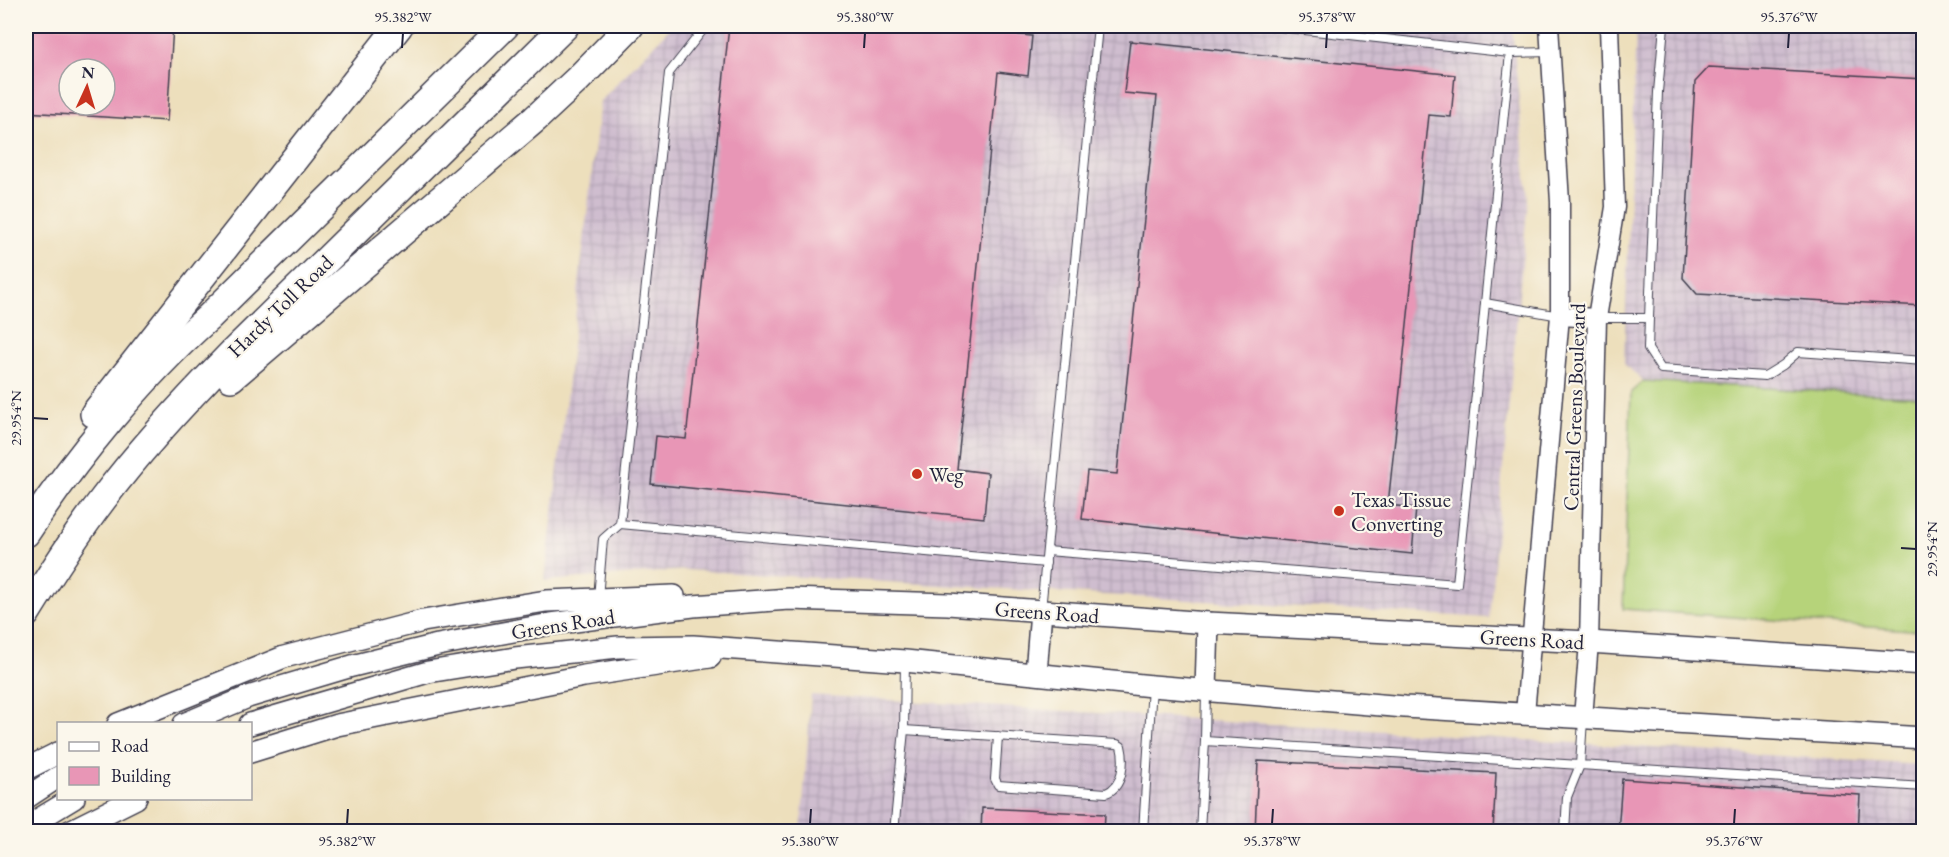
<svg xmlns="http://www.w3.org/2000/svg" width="1949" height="857" viewBox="0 0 1949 857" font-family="'EB Garamond',serif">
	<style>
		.industrial { fill: url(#industrial-grid) }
		.grass { fill: #b6d37a; stroke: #6c7a5a; stroke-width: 1.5 }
		.building { fill: #e896b6; fill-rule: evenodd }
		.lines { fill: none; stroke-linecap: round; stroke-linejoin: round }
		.service-casing { stroke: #403e4e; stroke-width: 10 }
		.tertiary-casing { stroke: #403e4e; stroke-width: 21 }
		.secondary-casing { stroke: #403e4e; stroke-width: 24 }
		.motorway-casing { stroke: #403e4e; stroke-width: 30 }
		.service { stroke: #fff; stroke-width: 8 }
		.tertiary { stroke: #fff; stroke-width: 18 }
		.secondary { stroke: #fff; stroke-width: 21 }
		.motorway { stroke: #fff; stroke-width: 27 }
		.ticks { fill: none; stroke: #22223b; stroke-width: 2 }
		.poi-dot { fill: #c8321e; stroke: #fbf7ec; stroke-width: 2 }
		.labels { text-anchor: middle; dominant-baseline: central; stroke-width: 4.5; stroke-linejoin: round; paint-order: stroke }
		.street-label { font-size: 21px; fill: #22223b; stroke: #fbf7ec }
		.poi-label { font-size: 21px; fill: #22223b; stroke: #fbf7ec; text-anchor: start }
		.neatline { fill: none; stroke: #22223b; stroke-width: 2 }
		.ticks-label { font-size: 15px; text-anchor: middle; fill: #22223b }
	</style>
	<defs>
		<pattern id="industrial-grid" width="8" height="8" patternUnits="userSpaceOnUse" patternTransform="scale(1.5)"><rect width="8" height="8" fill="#cfbdcf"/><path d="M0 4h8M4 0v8" fill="none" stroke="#b1a2b3"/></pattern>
	</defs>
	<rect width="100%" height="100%" fill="#fbf7ec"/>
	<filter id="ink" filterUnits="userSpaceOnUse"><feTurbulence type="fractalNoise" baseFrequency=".0167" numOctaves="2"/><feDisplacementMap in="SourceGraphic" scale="12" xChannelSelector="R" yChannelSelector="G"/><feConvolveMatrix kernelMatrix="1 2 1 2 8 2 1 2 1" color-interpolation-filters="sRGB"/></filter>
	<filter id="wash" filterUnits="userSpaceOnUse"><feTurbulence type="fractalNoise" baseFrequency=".008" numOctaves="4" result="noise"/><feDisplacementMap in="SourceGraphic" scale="24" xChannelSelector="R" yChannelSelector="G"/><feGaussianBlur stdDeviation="1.35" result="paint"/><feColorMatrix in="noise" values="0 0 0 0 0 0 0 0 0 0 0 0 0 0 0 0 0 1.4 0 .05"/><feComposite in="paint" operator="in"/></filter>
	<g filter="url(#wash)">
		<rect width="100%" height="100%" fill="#eddfbc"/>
		<g class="industrial">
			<path d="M672,26H1512L1528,199L1489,618L686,570L545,581L600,101Z"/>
			<path d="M1636,26H1923V397L1644,381L1624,364Z"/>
			<path d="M811,695L1923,765V831L801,832Z"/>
		</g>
		<path class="grass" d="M1644,381L1923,397V631L1623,609L1631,392Z"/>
		<g id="blocks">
			<g class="building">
				<path d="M26,26H173L167,121L26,112ZM69,69H105V105H69Z"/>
				<path d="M729,26H930L1032,36L1028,76L998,72L957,469L988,473L984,518L651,484L656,436L686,439Z"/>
				<path d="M1130,41L1455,75L1451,117L1429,115L1388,505L1416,508L1412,554L1082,519L1087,471L1117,474L1157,96L1124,93Z"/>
				<path d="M1709,67L1924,79V306L1697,294L1683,278L1695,82Z"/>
				<path d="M1258,761L1496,773L1493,832H1255Z"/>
				<path d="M1622,779L1860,795L1858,832H1618Z"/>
				<path d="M982,808L1105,814L1104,832H981Z"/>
			</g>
		</g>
	</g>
	<g filter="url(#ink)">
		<use href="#blocks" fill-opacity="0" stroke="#403e4e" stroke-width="1.5"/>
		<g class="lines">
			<g class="service-casing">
				<g id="service">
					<path d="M706,26L669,73L620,524L1046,563"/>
					<path d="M1510,53L1551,52"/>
					<path d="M1485,303L1560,316"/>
					<path d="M1598,318H1649L1658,92L1664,26"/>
					<path d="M1649,318L1648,349L1661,369L1765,376L1783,365L1798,352L1924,361"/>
					<path d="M1047,551L1457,584L1510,53L1270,26"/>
					<path d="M598,598L603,539L620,524"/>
					<path d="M1041,610L1098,26"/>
					<path d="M1206,692L1205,741L1580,765L1567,797L1565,832"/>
					<path d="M1583,720L1580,765L1924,787"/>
					<path d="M904,730L1117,744L1121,746C1125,762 1123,787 1106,793L998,785L995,779L998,736"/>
					<path d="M894,832L904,730L905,662"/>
					<path d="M1143,832L1152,686"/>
					<path d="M1200,832L1205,741"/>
				</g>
			</g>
			<g class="tertiary-casing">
				<g id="tertiary">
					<path d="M1560,316L1597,318"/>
					<path d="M1525,713L1560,316V202L1549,26"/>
					<path d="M1583,718L1589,642L1597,318L1615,207L1609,26"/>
				</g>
			</g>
			<g class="secondary-casing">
				<g id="secondary">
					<path d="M1036,673L1041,611"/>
					<path d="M1206,690L1208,623"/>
					<path d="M118,724L284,657L423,621L546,601L674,596"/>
					<path d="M184,724L248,697L352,666L438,645L551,624L693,606L789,599L948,604L1208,623L1589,642L1924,664"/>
					<path d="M250,724L428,672L515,658L618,647L693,646L905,661L1152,686L1405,707L1924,738"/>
					<path d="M250,752L337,725L584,676L710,657"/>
					<path d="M26,769L58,753"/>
					<path d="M26,798L58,777"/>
					<path d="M26,827L74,798"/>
					<path d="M68,832L136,798"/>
				</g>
			</g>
			<g class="motorway-casing">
				<g id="motorway">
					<path d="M231,378L535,119L578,79L630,26"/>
					<path d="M94,414L399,26"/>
					<path d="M26,533C74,460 142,376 208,318L505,26"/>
					<path d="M26,614C50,575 75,536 103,499C142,447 186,400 231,354L565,26"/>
				</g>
			</g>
			<use href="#service" class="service"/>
			<use href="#tertiary" class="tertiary"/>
			<use href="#secondary" class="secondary"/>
			<use href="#motorway" class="motorway"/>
		</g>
	</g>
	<path class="ticks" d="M402,48L403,33M864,48L865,33M1326,48L1327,33M1788,48L1789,33M33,418L48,419M1901,548L1916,549M347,824L348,809M810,824L811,809M1272,824L1273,809M1734,824L1735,809"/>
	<g class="poi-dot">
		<circle cx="917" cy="474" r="6"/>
		<circle cx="1339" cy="511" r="6"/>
	</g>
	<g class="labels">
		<g class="street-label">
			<text transform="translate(280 306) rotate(-44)">Hardy Toll Road</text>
			<text transform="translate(1574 407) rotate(-88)">Central Greens Boulevard</text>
			<text transform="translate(1047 612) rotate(4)">Greens Road</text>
			<text transform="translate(563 624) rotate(-9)">Greens Road</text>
			<text transform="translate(1532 639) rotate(3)">Greens Road</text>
		</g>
		<g class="poi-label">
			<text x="929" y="474">Weg</text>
			<text x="1351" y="499">Texas Tissue<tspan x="1351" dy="24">Converting</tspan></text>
		</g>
	</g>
	<rect width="1949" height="857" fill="none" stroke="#fbf7ec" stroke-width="66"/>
	<rect x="57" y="722" width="195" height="78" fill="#fbf7ec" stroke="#a4a2a5" stroke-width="1.5"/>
	<rect x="69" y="742" width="30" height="9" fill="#ffffff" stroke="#a4a2a5" stroke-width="1.5"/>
	<text x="111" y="752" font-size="18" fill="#22223b">Road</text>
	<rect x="69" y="767" width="30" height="18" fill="#e896b6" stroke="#a4a2a5" stroke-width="1.5"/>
	<text x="111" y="782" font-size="18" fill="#22223b">Building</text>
	<g transform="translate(87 87) rotate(4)"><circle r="28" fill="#fbf7ec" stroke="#a4a2a5" stroke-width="1.5"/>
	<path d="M0-4.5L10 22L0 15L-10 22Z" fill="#c8321e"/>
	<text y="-9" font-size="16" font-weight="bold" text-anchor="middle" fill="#22223b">N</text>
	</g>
	<rect x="33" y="33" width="1883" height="791" class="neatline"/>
	<g class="ticks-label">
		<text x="403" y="22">95.382°W</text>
		<text x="865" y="22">95.380°W</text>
		<text x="1327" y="22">95.378°W</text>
		<text x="1789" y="22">95.376°W</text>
		<text transform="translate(16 418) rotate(-90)" y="5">29.954°N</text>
		<text transform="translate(1932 549) rotate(-90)" y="5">29.954°N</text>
		<text x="347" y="846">95.382°W</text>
		<text x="810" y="846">95.380°W</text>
		<text x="1272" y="846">95.378°W</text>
		<text x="1734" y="846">95.376°W</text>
	</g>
</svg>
